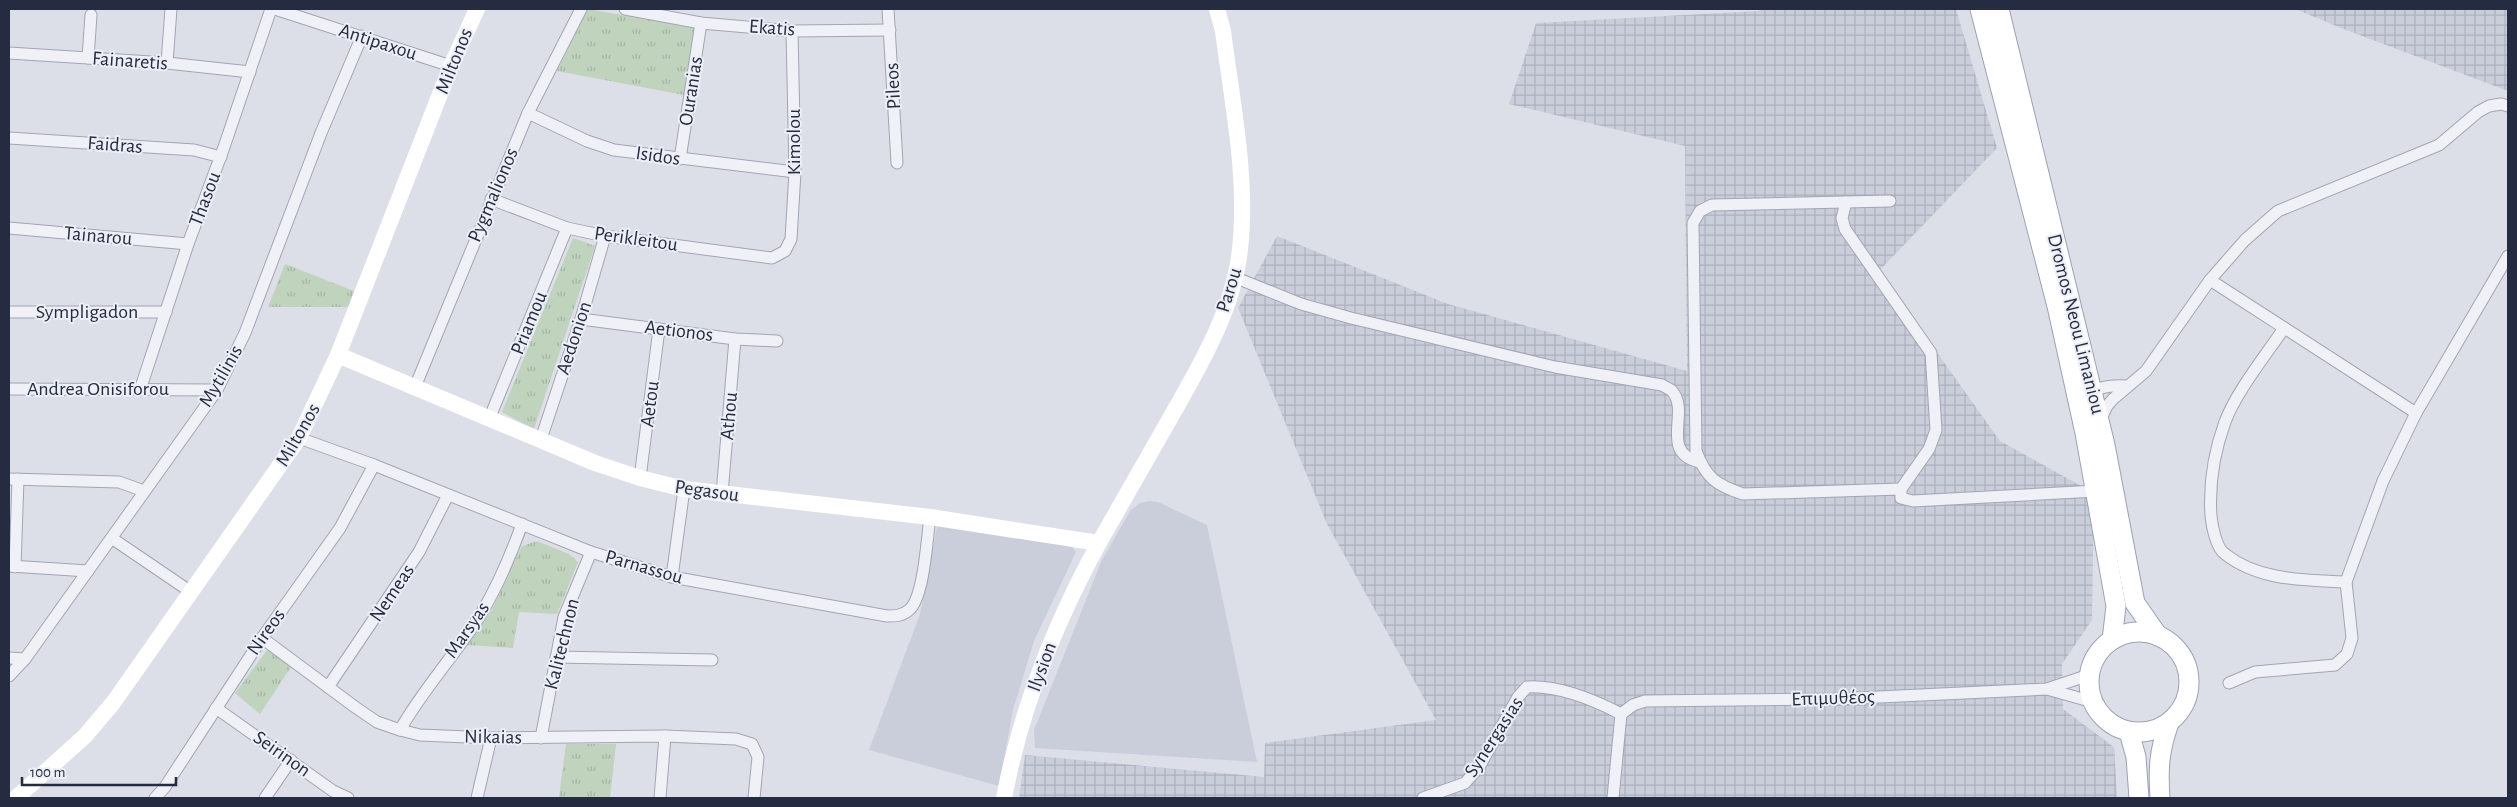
<svg xmlns="http://www.w3.org/2000/svg" width="2517" height="807" viewBox="0 0 2517 807" font-family="'Alegreya Sans',sans-serif">
	<style>
		.built { fill: #caceda }
		.industrial { fill: url(#industrial-grid) }
		.grass { fill: url(#grass-tufts) }
		.lines { fill: none; stroke-linecap: round; stroke-linejoin: round }
		.street-casing { stroke: #a2a5b2; stroke-width: 13 }
		.primary-casing { stroke: #9ba1b5; stroke-width: 21 }
		.street { stroke: #f0f1f6; stroke-width: 11 }
		.secondary { stroke: #fff; stroke-width: 16 }
		.primary { stroke: #fff; stroke-width: 19 }
		.labels { text-anchor: middle; dominant-baseline: central; stroke-width: 4; stroke-linejoin: round; paint-order: stroke }
		.street-label { font-size: 20px; fill: #252b40; stroke: #eceff6 }
	</style>
	<defs>
		<pattern id="industrial-grid" width="8" height="8" patternUnits="userSpaceOnUse" patternTransform="scale(1.25)"><rect width="8" height="8" fill="#caceda"/><path d="M0 4h8M4 0v8" fill="none" stroke="#adb1bc"/></pattern>
		<pattern id="grass-tufts" width="24" height="20" patternUnits="userSpaceOnUse" patternTransform="scale(1.25)"><rect width="24" height="20" fill="#bfd3bd"/><path d="M3 7l-1-3M5 7V3M7 7l1-3M15 17l-1-3M17 17v-4M19 17l1-3" fill="none" stroke="#a4b5a4"/></pattern>
	</defs>
	<rect width="100%" height="100%" fill="#dddfe8"/>
	<g class="built">
		<path d="M1150,501L1158,502L1207,525L1257,762L1035,748L1034,730L1101,562L1130,511L1140,503Z"/>
		<path d="M938,521L1070,544L1076,552L1034,641L1013,710L999,786L869,750L920,614Z"/>
	</g>
	<g class="industrial">
		<path d="M1759,9H1956L1997,148L1879,271L2000,441L2094,493L2092,620L2062,664L2063,709L2114,747L2117,798H1019L1025,755L1264,777L1265,743L1436,720L1327,524L1238,308L1277,236L1448,304L1687,371L1685,146L1509,104L1536,23L1759,11Z"/>
		<path d="M2295,9H2508V91L2341,28Z"/>
	</g>
	<g class="grass">
		<path d="M588,9L694,28L684,95L557,71Z"/>
		<path d="M573,238L595,246L534,429L502,412Z"/>
		<path d="M285,264L354,291L348,307H268Z"/>
		<path d="M537,541L569,554L578,562L557,614L519,612L513,648L467,645L491,611L522,546Z"/>
		<path d="M268,649L293,664L260,714L235,693Z"/>
		<path d="M566,744H616L610,798L559,797Z"/>
	</g>
	<g class="lines">
		<g class="street-casing">
			<g id="street">
				<path d="M275,9L451,66"/>
				<path d="M625,9L701,23L792,31L890,30"/>
				<path d="M888,9L897,163"/>
				<path d="M9,53L167,63L250,72"/>
				<path d="M88,58L91,15"/>
				<path d="M167,63L171,9"/>
				<path d="M528,113L587,141L614,150L795,172"/>
				<path d="M9,138L194,150L221,157"/>
				<path d="M680,159L701,23"/>
				<path d="M491,199L567,228L605,236L772,258L785,251L791,239L795,172L792,31"/>
				<path d="M1890,201L1712,205L1700,211L1693,223L1696,451C1706,478 1716,485 1743,494L1901,489"/>
				<path d="M1846,202L1842,218L1845,229L1931,353L1936,430L1929,449L1901,489V498L1913,501L2096,491"/>
				<path d="M9,228L188,244"/>
				<path d="M1234,277L1301,304L1351,318L1555,367L1662,385C1665,387 1670,389 1672,391C1691,412 1658,453 1700,462"/>
				<path d="M2210,280L2416,413"/>
				<path d="M9,312H166"/>
				<path d="M581,319L735,339L777,341"/>
				<path d="M2284,328C2266,355 2236,392 2225,422C2214,452 2209,485 2211,516C2212,526 2216,548 2225,554C2259,581 2305,580 2346,582"/>
				<path d="M415,387L528,113L581,9"/>
				<path d="M9,389L217,390"/>
				<path d="M140,390L188,244L223,150L271,9"/>
				<path d="M2088,395C2098,386 2114,385 2127,386"/>
				<path d="M490,417L567,228"/>
				<path d="M2100,421L2107,406L2113,399L2146,371L2210,280L2245,240L2278,211L2439,145L2478,112L2489,106L2501,104L2508,106"/>
				<path d="M299,438L374,465L591,552L672,577L887,616C895,616 902,616 909,610C924,598 927,538 930,517"/>
				<path d="M541,439L581,319L605,236"/>
				<path d="M640,478L659,329"/>
				<path d="M9,479L119,482L144,491"/>
				<path d="M722,494L735,339"/>
				<path d="M113,539L191,592"/>
				<path d="M10,566L88,571"/>
				<path d="M15,567L18,479"/>
				<path d="M672,577L684,489"/>
				<path d="M262,638L355,707L377,722L400,730L420,735L491,738L665,736L736,739L752,744L758,757L754,798"/>
				<path d="M556,657L712,660"/>
				<path d="M9,658L25,659"/>
				<path d="M9,676L25,659L217,390L245,333L321,133L362,36"/>
				<path d="M2229,683L2255,672L2335,665L2347,654L2352,638L2346,582L2383,481L2416,413L2508,256"/>
				<path d="M328,687L419,552L448,495"/>
				<path d="M2047,689L2093,702"/>
				<path d="M216,708L333,791L348,798"/>
				<path d="M1621,714L1633,705L1645,701L1837,699L2047,689L2089,675"/>
				<path d="M400,730C423,689 456,654 481,614C498,585 511,555 522,524"/>
				<path d="M541,738L564,617L591,552"/>
				<path d="M155,798L165,787L262,638L340,528L374,465"/>
				<path d="M265,798L291,760"/>
				<path d="M477,798L491,738"/>
				<path d="M660,798L665,736"/>
				<path d="M1423,798L1465,783L1479,767L1518,697L1527,687C1558,685 1594,700 1621,714"/>
				<path d="M1613,798L1621,714"/>
			</g>
		</g>
		<g class="primary-casing">
			<g id="primary">
				<path d="M1980,9L2057,306L2085,433L2116,606L2112,640"/>
				<path d="M1999,9L2105,445L2135,603L2158,636"/>
				<circle cx="2139" cy="682" r="50"/>
				<path d="M2129,732L2136,757L2139,798"/>
				<path d="M2160,798C2158,769 2159,751 2169,723"/>
			</g>
		</g>
		<use href="#street" class="street"/>
		<g class="secondary">
			<path d="M338,355L595,463L640,478L684,489L930,517L1099,543"/>
			<path d="M16,798L85,736L113,703L299,438L338,355L451,66L477,9"/>
			<path d="M1004,798C1021,708 1056,621 1100,541C1124,499 1148,457 1172,415C1201,364 1234,308 1240,249C1248,177 1232,102 1223,31L1217,9"/>
		</g>
		<use href="#primary" class="primary"/>
	</g>
	<g class="labels">
		<g class="street-label">
			<text transform="translate(772 28) rotate(4)">Ekatis</text>
			<text transform="translate(378 42) rotate(18)">Antipaxou</text>
			<text transform="translate(130 61) rotate(4)">Fainaretis</text>
			<text transform="translate(454 61) rotate(-68)">Miltonos</text>
			<text transform="translate(893 86) rotate(-93)">Pileos</text>
			<text transform="translate(691 91) rotate(-81)">Ouranias</text>
			<text transform="translate(794 142) rotate(-90)">Kimolou</text>
			<text transform="translate(115 145) rotate(4)">Faidras</text>
			<text transform="translate(658 156) rotate(8)">Isidos</text>
			<text transform="translate(493 195) rotate(-67)">Pygmalionos</text>
			<text transform="translate(205 199) rotate(-69)">Thasou</text>
			<text transform="translate(98 236) rotate(5)">Tainarou</text>
			<text transform="translate(636 239) rotate(8)">Perikleitou</text>
			<text transform="translate(1229 290) rotate(-73)">Parou</text>
			<text x="87" y="312">Sympligadon</text>
			<text transform="translate(529 323) rotate(-68)">Priamou</text>
			<text transform="translate(2076 324) rotate(76)">Dromos Neou Limaniou</text>
			<text transform="translate(679 331) rotate(7)">Aetionos</text>
			<text transform="translate(574 338) rotate(-72)">Aedonion</text>
			<text transform="translate(221 376) rotate(-60)">Mytilinis</text>
			<text x="98" y="389">Andrea Onisiforou</text>
			<text transform="translate(650 404) rotate(-83)">Aetou</text>
			<text transform="translate(729 416) rotate(-85)">Athou</text>
			<text transform="translate(298 435) rotate(-60)">Miltonos</text>
			<text transform="translate(707 491) rotate(8)">Pegasou</text>
			<text transform="translate(644 567) rotate(16)">Parnassou</text>
			<text transform="translate(392 593) rotate(-56)">Nemeas</text>
			<text transform="translate(467 630) rotate(-55)">Marsyas</text>
			<text transform="translate(266 632) rotate(-55)">Nireos</text>
			<text transform="translate(562 644) rotate(-76)">Kalitechnon</text>
			<text transform="translate(1042 667) rotate(-70)">Ilysion</text>
			<text transform="translate(1833 698) rotate(-2)">Επιμυθέος</text>
			<text transform="translate(493 737) rotate(1)">Nikaias</text>
			<text transform="translate(1494 737) rotate(-57)">Synergasias</text>
			<text transform="translate(282 754) rotate(35)">Seirinon</text>
		</g>
	</g>
	<rect width="2517" height="807" fill="none" stroke="#252b40" stroke-width="20"/>
	<path d="M22 777v8h154v-8" fill="none" stroke="#252b40" stroke-width="2.5"/>
	<text x="30" y="777" font-size="15" fill="#252b40" stroke="#eceff6" stroke-width="4" paint-order="stroke">100 m</text>
</svg>
